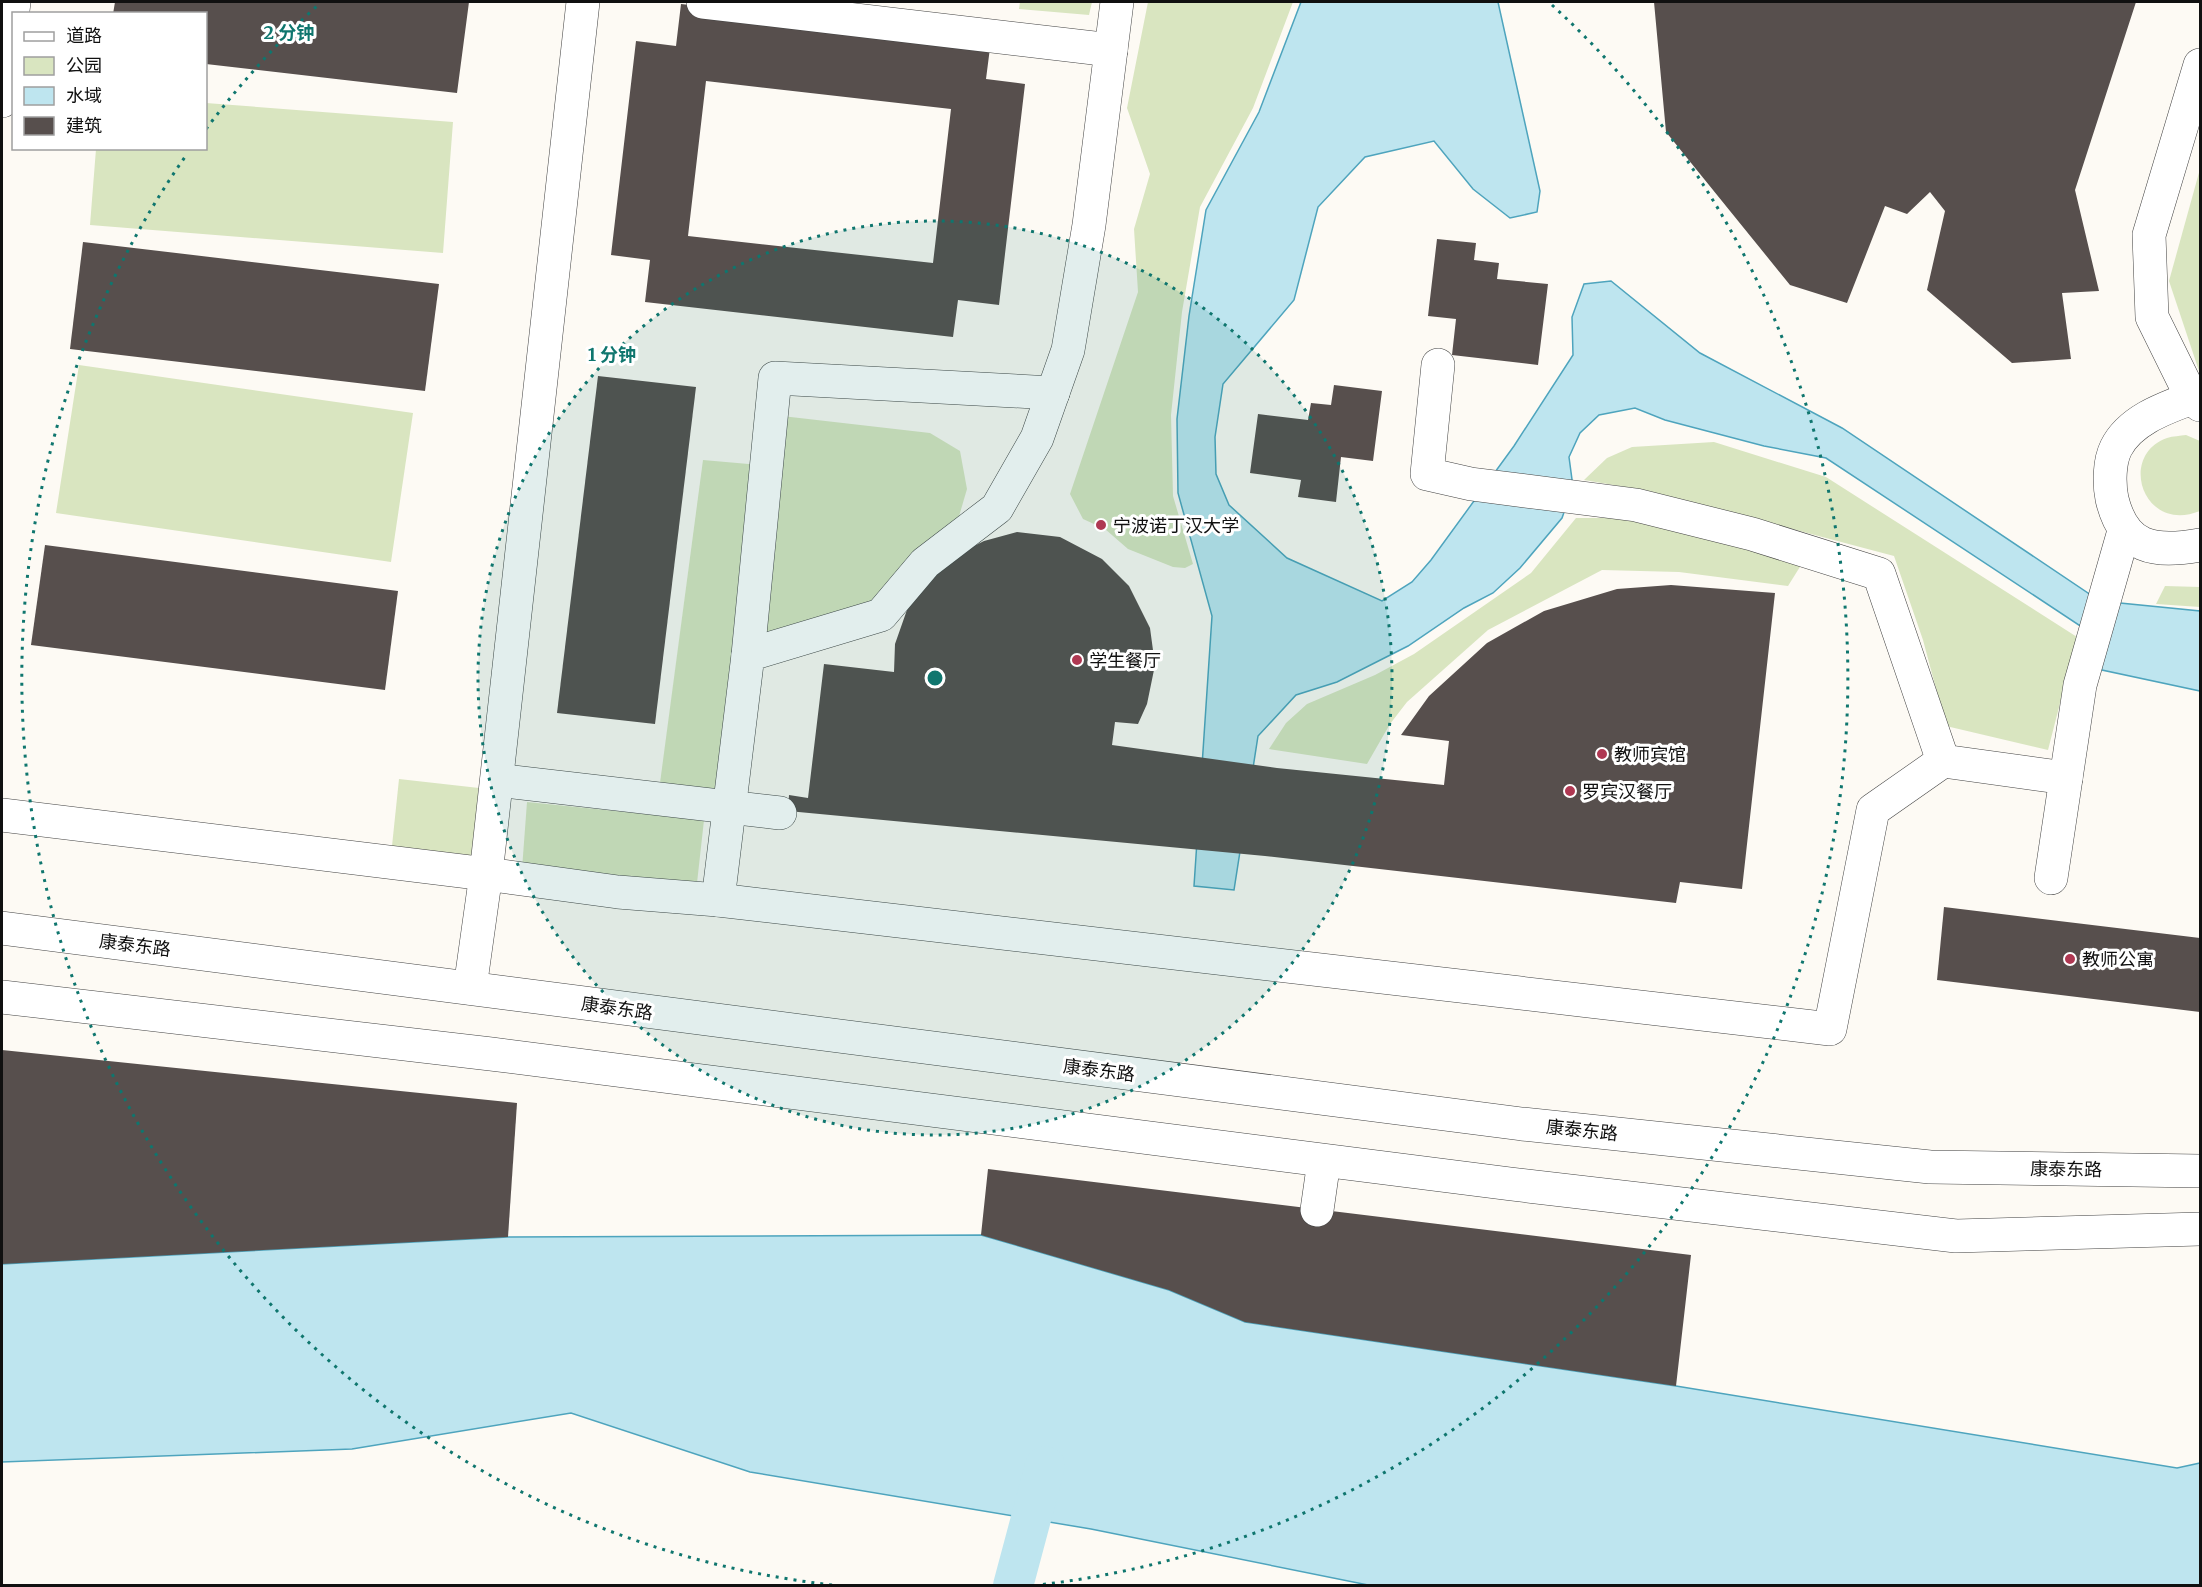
<svg xmlns="http://www.w3.org/2000/svg" width="2202" height="1587" viewBox="0 0 2202 1587" font-family="Merriweather,'Noto Sans SC',serif">
	<style>
		.green { fill: #d9e5c0 }
		.water { fill: #bee5ef; stroke: #4ea4bd; stroke-width: 1.5 }
		.lines { fill: none; stroke-linecap: round; stroke-linejoin: round }
		.canal { stroke: #bee5ef; stroke-width: 40 }
		.building { fill: #574f4d; fill-rule: evenodd }
		.minor-casing { stroke: #434343; stroke-width: 34 }
		.minor { stroke: #fff; stroke-width: 33 }
		.ring { fill: none; stroke: #0f766e; stroke-width: 3; stroke-dasharray: 3 6 }
		.poi-dot { fill: #af3852; stroke: #fff; stroke-width: 2 }
		.labels { text-anchor: middle; dominant-baseline: central; stroke-width: 6; stroke-linejoin: round; paint-order: stroke }
		.poi-label { font-size: 18px; fill: #101010; stroke: #fff; text-anchor: start }
		.street-label { font-size: 18px; fill: #101010; stroke: #fff }
		.centre { fill: #0f766e; stroke: #fff; stroke-width: 3 }
		.ring-label { font-size: 18px; text-anchor: middle; font-weight: bold; fill: #0f766e; stroke: #fff; stroke-width: 6; stroke-linejoin: round; paint-order: stroke }
	</style>
	<rect width="100%" height="100%" fill="#fdfaf4"/>
	<g class="green">
		<path d="M1020,2H1092L1089,15L1019,9Z"/>
		<path d="M1148,2H1293L1253,108L1200,207L1182,312L1171,415L1173,496L1193,564L1185,568L1173,567L1128,549L1105,529L1083,519L1070,494L1138,292L1134,229L1150,174L1127,108Z"/>
		<path d="M206,103L453,122L443,253L90,225L96,149L206,148Z"/>
		<path d="M2200,169V374L2169,281Z"/>
		<path d="M79,365L413,413L391,562L56,513Z"/>
		<path d="M782,416L930,433L960,451L967,489L955,530L876,604L757,642Z"/>
		<path d="M2186,435L2200,441V511C2142,534 2118,455 2167,438C2173,436 2180,436 2186,435Z"/>
		<path d="M1714,442L1826,477L2077,637L2048,750L1946,726L1923,640L1894,556L1649,491L1584,480L1607,458L1632,447Z"/>
		<path d="M703,460L760,465L720,790L660,783Z"/>
		<path d="M1576,518H1646L1803,562L1788,586L1679,572L1602,570L1488,630L1407,702L1390,724L1367,764L1269,749L1286,723L1307,704L1375,675L1414,654L1531,573Z"/>
		<path d="M2165,586L2200,587V607L2156,604Z"/>
		<path d="M399,779L479,788L472,857L392,846Z"/>
		<path d="M527,802L704,820L697,883L522,869Z"/>
	</g>
	<g class="water">
		<path d="M1301,2H1498L1540,191L1537,212L1510,218L1473,189L1434,141L1365,157L1318,207L1294,300L1223,384L1215,437L1216,474L1229,505L1287,558L1382,601L1412,582L1431,560L1514,446L1573,355L1572,317L1584,284L1611,281L1700,353L1842,428L2100,601L2200,611V691L2102,670L2088,631L1826,458L1764,446L1665,420L1635,408L1599,415L1580,433L1569,457L1573,487L1562,518L1520,568L1493,593L1464,608L1408,646L1337,682L1296,695L1258,736L1234,890L1194,886L1212,616L1178,493L1177,419L1189,316L1206,210L1259,112Z"/>
		<path d="M981,1235L1169,1290L1245,1322L1676,1386L2177,1468L2200,1463V1585H1368L1091,1529L750,1472L571,1413L352,1449L2,1462V1264L508,1237Z"/>
	</g>
	<g class="lines">
		<path class="canal" d="M1013,1586L1045,1466"/>
	</g>
	<g class="building">
		<path d="M115,2H469L457,93L206,64V14H113Z"/>
		<path d="M1654,2H2136L2075,190L2099,291L2062,293L2071,359L2012,363L1927,290L1945,211L1930,192L1907,214L1885,206L1847,303L1790,285L1666,132Z"/>
		<path d="M681,4L991,40L986,79L1025,84L999,305L958,300L953,337L645,302L650,260L611,255L636,41L676,46ZM706,81L951,109L933,263L688,236Z"/>
		<path d="M1437,239L1476,243L1474,260L1499,263L1497,279L1548,284L1538,365L1452,355L1456,319L1428,316Z"/>
		<path d="M83,242L439,284L425,391L70,349Z"/>
		<path d="M598,376L696,387L655,724L557,713Z"/>
		<path d="M1334,385L1382,391L1373,461L1341,457L1336,502L1298,497L1301,480L1250,473L1258,414L1308,420L1311,403L1331,405Z"/>
		<path d="M1017,532L1060,537L1102,559L1129,586L1150,628L1155,665L1147,704L1138,724L1115,722L1112,745L1277,768L1444,785L1449,741L1401,735L1429,696L1487,643L1544,611L1617,589L1671,585L1775,593L1742,889L1680,882L1676,903L1265,856L788,811L789,795L808,798L824,664L894,672L895,644L908,607L948,559L984,541Z"/>
		<path d="M45,545L398,591L385,690L31,645Z"/>
		<path d="M1944,907L2200,938V1012L1937,980Z"/>
		<path d="M2,1050L517,1103L508,1237L2,1264Z"/>
		<path d="M988,1169L1691,1255L1676,1386L1245,1322L1169,1290L981,1235Z"/>
	</g>
	<g class="lines">
		<g class="minor-casing">
			<g id="minor">
				<path d="M703,2L1111,50"/>
				<path d="M2200,65L2149,235L2152,317L2192,398L2200,405"/>
				<path d="M2,101L14,2"/>
				<path d="M1438,365L1427,474L1471,484L1636,505L1752,534L1879,574L1943,761L2066,778"/>
				<path d="M2192,398C2165,408 2130,420 2116,448C2109,462 2109,484 2112,499C2124,549 2154,553 2200,545"/>
				<path d="M748,655L775,378L1053,393"/>
				<path d="M497,780L780,813"/>
				<path d="M2,815L486,874L583,2"/>
				<path d="M2051,878L2080,685L2124,531"/>
				<path d="M718,900L1830,1029L1873,810L1943,761"/>
				<path d="M2,928L1522,1124L1930,1167L2200,1171"/>
				<path d="M470,988L486,874L618,892L718,900L748,655L881,615L925,563L997,508L1037,438L1068,350L1089,225L1117,2"/>
				<path d="M2,997L491,1054L1511,1184L1956,1236L2200,1229"/>
				<path d="M1317,1210L1324,1161"/>
			</g>
		</g>
		<use href="#minor" class="minor"/>
	</g>
	<circle cx="935" cy="678" r="457" fill="#0f766e" fill-opacity=".12"/>
	<g class="ring">
		<circle cx="935" cy="678" r="457"/>
		<path d="M832 1585A913 913 0 0 1 187 154M206 129A913 913 0 0 1 318 5M1552 5A913 913 0 0 1 1038 1585"/>
	</g>
	<g class="poi-dot">
		<circle cx="1101" cy="525" r="6"/>
		<circle cx="1077" cy="660" r="6"/>
		<circle cx="1602" cy="754" r="6"/>
		<circle cx="1570" cy="791" r="6"/>
		<circle cx="2070" cy="959" r="6"/>
	</g>
	<g class="labels">
		<g class="poi-label">
			<text x="1113" y="525">宁波诺丁汉大学</text>
			<text x="1089" y="660">学生餐厅</text>
			<text x="1614" y="754">教师宾馆</text>
			<text x="1582" y="791">罗宾汉餐厅</text>
			<text x="2082" y="959">教师公寓</text>
		</g>
		<g class="street-label">
			<text transform="translate(135 945) rotate(7)">康泰东路</text>
			<text transform="translate(617 1008) rotate(8)">康泰东路</text>
			<text transform="translate(1099 1070) rotate(7)">康泰东路</text>
			<text transform="translate(1582 1130) rotate(6)">康泰东路</text>
			<text transform="translate(2066 1169) rotate(1)">康泰东路</text>
		</g>
	</g>
	<circle cx="935" cy="678" r="9" class="centre"/>
	<g class="ring-label">
		<text x="289" y="39">2 分钟</text>
		<text x="612" y="361">1 分钟</text>
	</g>
	<rect width="2202" height="1587" fill="none" stroke="#101010" stroke-width="6"/>
	<rect x="12" y="12" width="195" height="138" fill="#ffffff" stroke="#9f9f9f" stroke-width="1.5"/>
	<rect x="24" y="32" width="30" height="9" fill="#ffffff" stroke="#9f9f9f" stroke-width="1.5"/>
	<text x="66" y="42" font-size="18" fill="#101010">道路</text>
	<rect x="24" y="57" width="30" height="18" fill="#d9e5c0" stroke="#9f9f9f" stroke-width="1.5"/>
	<text x="66" y="72" font-size="18" fill="#101010">公园</text>
	<rect x="24" y="87" width="30" height="18" fill="#bee5ef" stroke="#9f9f9f" stroke-width="1.5"/>
	<text x="66" y="102" font-size="18" fill="#101010">水域</text>
	<rect x="24" y="117" width="30" height="18" fill="#574f4d" stroke="#9f9f9f" stroke-width="1.5"/>
	<text x="66" y="132" font-size="18" fill="#101010">建筑</text>
</svg>
